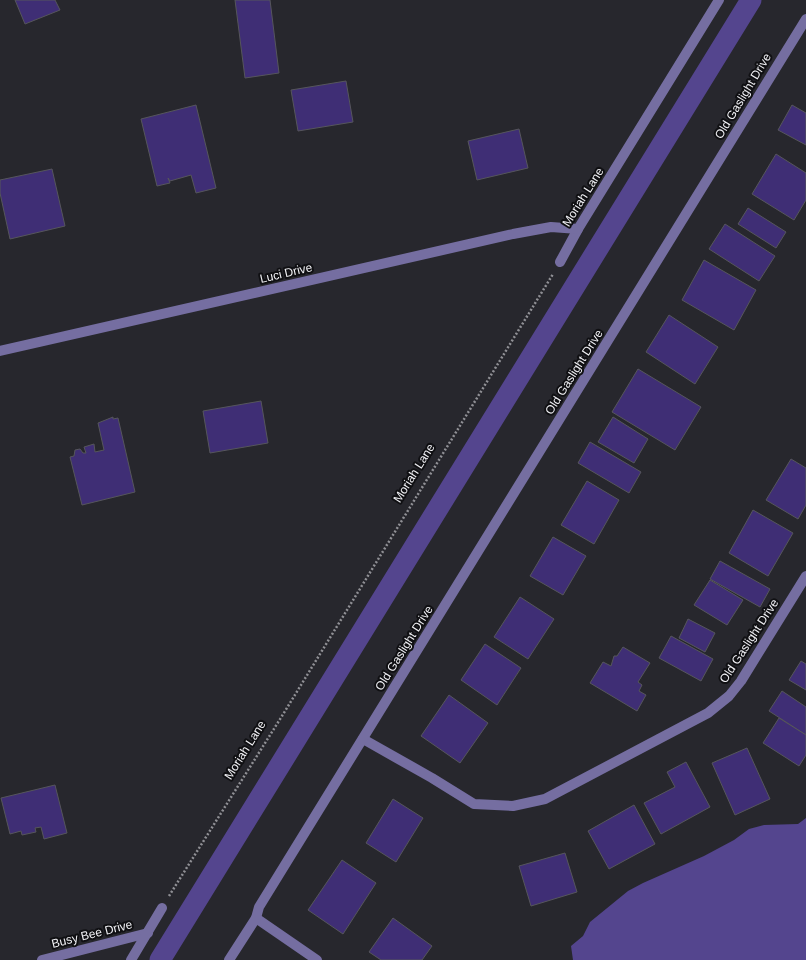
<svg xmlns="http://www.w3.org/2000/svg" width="806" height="960" viewBox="0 0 806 960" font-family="Helvetica,sans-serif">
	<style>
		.water { fill: #54458e }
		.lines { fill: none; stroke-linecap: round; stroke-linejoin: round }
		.canal { stroke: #54458e; stroke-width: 21 }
		.building { fill: #3f2e75; stroke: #56565c }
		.path { stroke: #909095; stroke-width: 2.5; stroke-dasharray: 2 2; stroke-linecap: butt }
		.minor { stroke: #756ea1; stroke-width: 10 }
		.labels { text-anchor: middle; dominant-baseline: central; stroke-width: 4; stroke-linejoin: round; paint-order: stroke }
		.street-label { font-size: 12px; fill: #f2f2f6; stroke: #101013 }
	</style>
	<rect width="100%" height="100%" fill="#27272d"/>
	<path class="water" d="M806,818V960H573L571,946L583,936L590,922L628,891L643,883L704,856L734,840L749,829L764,825L798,824Z"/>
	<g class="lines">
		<path class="canal" d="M160,960L751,0"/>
	</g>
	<g class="building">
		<path d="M15,0H55L60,10L25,24Z"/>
		<path d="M235,0H270L279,73L245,78Z"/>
		<path d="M346,81L353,122L298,131L291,90Z"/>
		<path d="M196,105L216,188L196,193L191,175L170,181L168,178L170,183L157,186L141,119Z"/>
		<path d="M792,105L806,113V145L778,130Z"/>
		<path d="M519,129L528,168L477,180L468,141Z"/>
		<path d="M776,154L806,173V200L794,220L752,194Z"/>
		<path d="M52,169L65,226L10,239L0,193V180Z"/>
		<path d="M748,208L786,232L776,248L738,224Z"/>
		<path d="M725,224L775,256L759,281L709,249Z"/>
		<path d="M704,260L756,290L734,330L682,300Z"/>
		<path d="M669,315L718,347L695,384L646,352Z"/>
		<path d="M638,369L701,407L675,450L612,412Z"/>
		<path d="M261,401L268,443L210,453L203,411Z"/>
		<path d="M113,417V419L118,418L135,492L82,505L70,457L74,456L75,450L80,449L83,453H86L84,447L94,444L95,452L104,450L98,423Z"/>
		<path d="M613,417L648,439L634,463L598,442Z"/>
		<path d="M590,442L641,472L629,493L578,463Z"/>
		<path d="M791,459L806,468V505L798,519L766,500Z"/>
		<path d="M587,481L619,500L594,544L561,525Z"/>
		<path d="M753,510L793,533L768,576L729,553Z"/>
		<path d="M553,537L586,556L563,595L530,576Z"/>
		<path d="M720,561L770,589L760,607L710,579Z"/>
		<path d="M710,580L743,600L727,625L694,605Z"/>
		<path d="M520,597L554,619L528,659L494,637Z"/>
		<path d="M688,619L715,633L705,652L679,638Z"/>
		<path d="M671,636L713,659L701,681L659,658Z"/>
		<path d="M485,644L521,668L497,705L461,680Z"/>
		<path d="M623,647L650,663L638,682L642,685L639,691L646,695L637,711L590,683L603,662L611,666L614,656H617Z"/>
		<path d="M801,661L806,664V690L789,680Z"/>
		<path d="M782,691L806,707V735L769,711Z"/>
		<path d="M449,695L488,723L460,763L421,736Z"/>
		<path d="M779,718L806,735V755L799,766L763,743Z"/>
		<path d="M747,748L770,799L735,815L712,763Z"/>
		<path d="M686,762L710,807L661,834L644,803L675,787L667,772Z"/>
		<path d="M55,785L67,833L44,839L41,827L35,828L36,832L22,835L21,831L10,834L1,798Z"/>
		<path d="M393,799L423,818L396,862L366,843Z"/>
		<path d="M634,805L655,844L609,869L588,831Z"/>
		<path d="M565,853L577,892L531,906L519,866Z"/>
		<path d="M342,860L376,883L343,934L308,910Z"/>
		<path d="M393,918L432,946L422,960H381L369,952Z"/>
	</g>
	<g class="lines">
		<path class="path" d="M169,896L282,716L553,274"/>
		<g class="minor">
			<path d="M560,262L578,229L719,0"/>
			<path d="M0,351L513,234L551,227L578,229"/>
			<path d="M363,739L432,778L474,804L513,806L545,799L708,713L729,696L741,681L806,576"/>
			<path d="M256,918L317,960"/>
			<path d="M42,960L148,933"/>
			<path d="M131,960L162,908"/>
			<path d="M229,960L256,918L259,907L806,19"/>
		</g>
	</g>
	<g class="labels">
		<g class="street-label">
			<text transform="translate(743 96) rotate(-59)">Old Gaslight Drive</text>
			<text transform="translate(583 197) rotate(-58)">Moriah Lane</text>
			<text transform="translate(286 273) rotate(-13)">Luci Drive</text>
			<text transform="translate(574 372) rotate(-58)">Old Gaslight Drive</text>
			<text transform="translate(414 473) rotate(-58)">Moriah Lane</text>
			<text transform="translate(749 641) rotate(-57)">Old Gaslight Drive</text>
			<text transform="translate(404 648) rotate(-58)">Old Gaslight Drive</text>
			<text transform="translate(245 750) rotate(-58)">Moriah Lane</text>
			<text transform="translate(92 934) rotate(-14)">Busy Bee Drive</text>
		</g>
	</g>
</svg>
